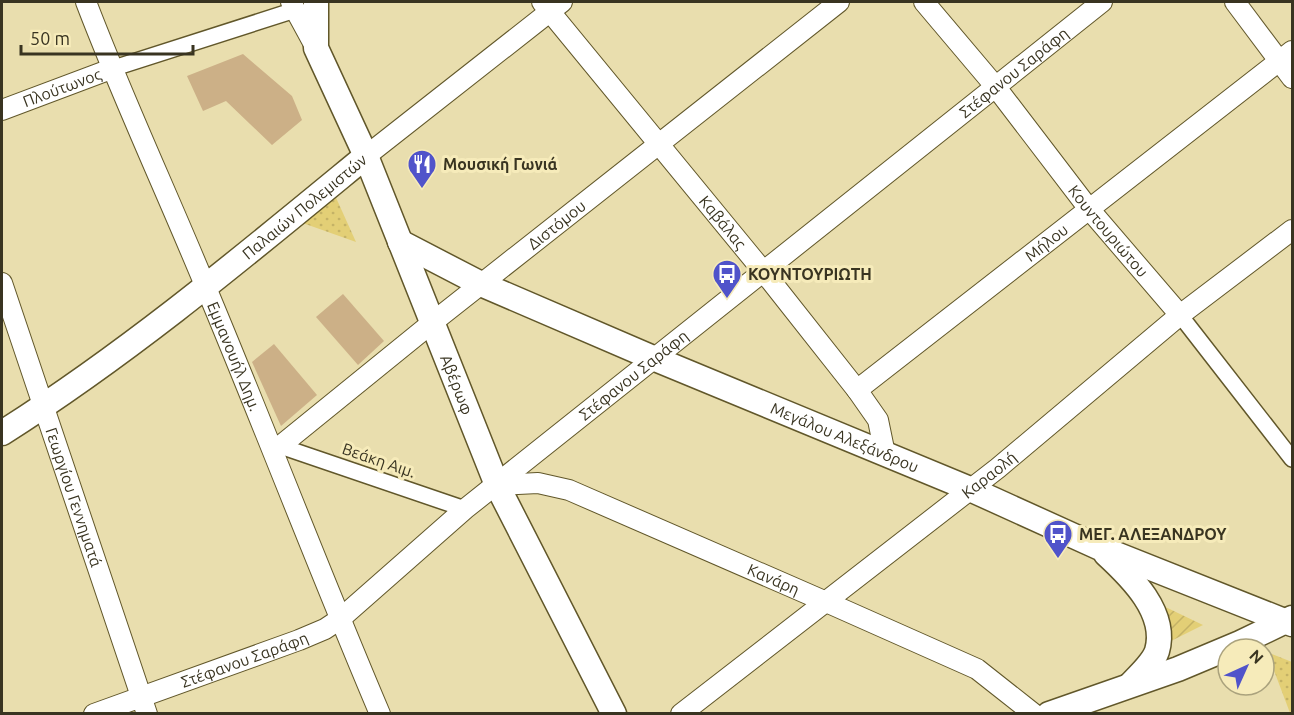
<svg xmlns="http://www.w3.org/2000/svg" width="1294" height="715" viewBox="0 0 1294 715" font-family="Ubuntu,sans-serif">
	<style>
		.park { fill: url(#park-dots) }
		.garden { fill: url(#garden-furrows) }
		.building { fill: #ccb087 }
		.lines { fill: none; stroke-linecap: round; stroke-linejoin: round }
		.pedestrian-casing { stroke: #61572a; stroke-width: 18 }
		.minor-casing { stroke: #61572a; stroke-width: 22 }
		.tertiary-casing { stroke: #61572a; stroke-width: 27 }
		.pedestrian { stroke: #fff; stroke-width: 15 }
		.minor { stroke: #fff; stroke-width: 20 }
		.tertiary { stroke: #fff; stroke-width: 24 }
		.labels { text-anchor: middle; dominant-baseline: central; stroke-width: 6; stroke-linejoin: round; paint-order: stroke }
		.street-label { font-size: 16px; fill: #393421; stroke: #f6ebba }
		.poi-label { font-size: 16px; font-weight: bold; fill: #393421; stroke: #f6ebba; text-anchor: start }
	</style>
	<defs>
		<pattern id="park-dots" width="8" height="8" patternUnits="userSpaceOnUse" patternTransform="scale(1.5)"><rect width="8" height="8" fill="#e3cf76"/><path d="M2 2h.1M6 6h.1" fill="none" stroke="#c4b266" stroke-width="1.8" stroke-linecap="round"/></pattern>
		<pattern id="garden-furrows" width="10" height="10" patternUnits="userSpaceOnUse" patternTransform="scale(1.5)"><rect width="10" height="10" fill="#e3cf76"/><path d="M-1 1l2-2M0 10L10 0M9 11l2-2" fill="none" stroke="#c4b266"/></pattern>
	</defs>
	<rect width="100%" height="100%" fill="#e9deae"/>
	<g class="park">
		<path d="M333,191L356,242L297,221Z"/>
		<path d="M1267,652L1292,662V713H1290Z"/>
	</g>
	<path class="garden" d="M1155,602L1203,625L1167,643Z"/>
	<g class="building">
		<path d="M243,54L292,96L302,120L272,145L226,101L203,111L187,76Z"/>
		<path d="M343,294L384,341L358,365L316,317Z"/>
		<path d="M274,344L317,395L281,426L252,362Z"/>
	</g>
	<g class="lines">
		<g class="pedestrian-casing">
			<g id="pedestrian">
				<path d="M111,69L295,10"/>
				<path d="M1180,315L1292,459"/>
				<path d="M280,446L465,509"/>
			</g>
		</g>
		<g class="minor-casing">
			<g id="minor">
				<path id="s1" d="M86,2C123,99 167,193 207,290C266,431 320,573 380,714"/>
				<path d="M291,2L316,48"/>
				<path id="s2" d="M542,2L763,271L857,390L878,420L885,454"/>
				<path id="s3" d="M924,2L995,86L1089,209L1180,315"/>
				<path d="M1235,2L1292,78"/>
				<path id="s4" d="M2,110L111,69"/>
				<path d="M366,156L562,2"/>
				<path id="s5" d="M2,283L147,714"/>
				<path id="s6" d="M857,390L1292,51"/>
				<path id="s7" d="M274,451L433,322L839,2"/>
				<path id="s8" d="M497,485L538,483L569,490L824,601L977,669L1034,714"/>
				<path id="s9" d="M94,714L299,640L325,629L340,619L465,509L1102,2"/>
				<path id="s10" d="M681,714L998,468L1180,315L1292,230"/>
			</g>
		</g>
		<g class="tertiary-casing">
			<g id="tertiary">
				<path id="s11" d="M316,2V48L366,156L497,485L614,714"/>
				<path id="s12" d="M400,242L481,284L653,358L970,489L1098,547L1292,624"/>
				<path id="s13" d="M2,433C130,352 248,253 366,156"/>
				<path d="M1106,554C1131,577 1168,613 1157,651C1153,663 1140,674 1131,684"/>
				<path d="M1049,714L1178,669L1240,643L1292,618"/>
			</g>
		</g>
		<use href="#pedestrian" class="pedestrian"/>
		<use href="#minor" class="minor"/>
		<use href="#tertiary" class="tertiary"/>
	</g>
	<defs>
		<g id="restaurant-pin" transform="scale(1.5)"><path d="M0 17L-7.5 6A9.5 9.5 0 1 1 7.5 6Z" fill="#5053ca" stroke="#f6ebba"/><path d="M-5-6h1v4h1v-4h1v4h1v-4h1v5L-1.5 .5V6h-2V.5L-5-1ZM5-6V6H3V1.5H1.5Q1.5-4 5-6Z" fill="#fff"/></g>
		<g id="bus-pin" transform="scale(1.5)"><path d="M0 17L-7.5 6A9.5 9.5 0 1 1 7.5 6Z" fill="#5053ca" stroke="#f6ebba"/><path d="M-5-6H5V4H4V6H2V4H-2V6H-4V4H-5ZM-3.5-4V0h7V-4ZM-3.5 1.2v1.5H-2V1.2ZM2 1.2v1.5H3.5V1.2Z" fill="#fff"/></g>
	</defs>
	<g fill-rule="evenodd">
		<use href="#restaurant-pin" x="422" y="164"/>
		<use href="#bus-pin" x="727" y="274"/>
		<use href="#bus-pin" x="1058" y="534"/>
	</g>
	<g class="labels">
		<g class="street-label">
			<text stroke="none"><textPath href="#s9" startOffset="1132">Στέφανου Σαράφη</textPath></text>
			<text stroke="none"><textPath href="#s4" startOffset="64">Πλούτωνος</textPath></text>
			<text stroke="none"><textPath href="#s13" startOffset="378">Παλαιών Πολεμιστών</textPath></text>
			<text stroke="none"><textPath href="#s2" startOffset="285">Καβάλας</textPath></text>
			<text stroke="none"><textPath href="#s7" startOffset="362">Διστόμου</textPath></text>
			<text stroke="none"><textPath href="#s3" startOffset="294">Κουντουριώτου</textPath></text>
			<text stroke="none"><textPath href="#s6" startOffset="240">Μήλου</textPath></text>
			<text stroke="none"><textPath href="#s1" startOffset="384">Εμμανουήλ Δημ.</textPath></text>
			<text stroke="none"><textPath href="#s9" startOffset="646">Στέφανου Σαράφη</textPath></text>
			<text stroke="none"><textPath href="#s11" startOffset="411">Αβέρωφ</textPath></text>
			<text stroke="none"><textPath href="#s12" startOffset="486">Μεγάλου Αλεξάνδρου</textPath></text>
			<text transform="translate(379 460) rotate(19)">Βεάκη Αιμ.</text>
			<text stroke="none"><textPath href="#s10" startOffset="390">Καραολή</textPath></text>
			<text stroke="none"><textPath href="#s5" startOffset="226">Γεωργίου Γεννηματά</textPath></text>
			<text stroke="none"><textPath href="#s8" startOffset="296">Κανάρη</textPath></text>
			<text stroke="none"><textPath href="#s9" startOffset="160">Στέφανου Σαράφη</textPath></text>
		</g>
		<g class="poi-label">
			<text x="443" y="164">Μουσική Γωνιά</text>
			<text x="748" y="274">ΚΟΥΝΤΟΥΡΙΩΤΗ</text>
			<text x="1079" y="534">ΜΕΓ. ΑΛΕΞΑΝΔΡΟΥ</text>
		</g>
	</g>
	<rect width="1294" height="715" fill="none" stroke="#393421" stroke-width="6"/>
	<g transform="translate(1246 667) rotate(45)"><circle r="28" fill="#f6ebba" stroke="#aaa27d" stroke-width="1.5"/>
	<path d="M0-4.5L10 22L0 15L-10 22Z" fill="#5053ca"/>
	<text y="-9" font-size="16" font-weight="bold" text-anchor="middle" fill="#393421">N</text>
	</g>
	<path d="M21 45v9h172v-9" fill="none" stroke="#393421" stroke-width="3"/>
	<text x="30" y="45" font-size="18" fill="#393421" stroke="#f6ebba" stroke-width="4.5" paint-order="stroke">50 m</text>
</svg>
